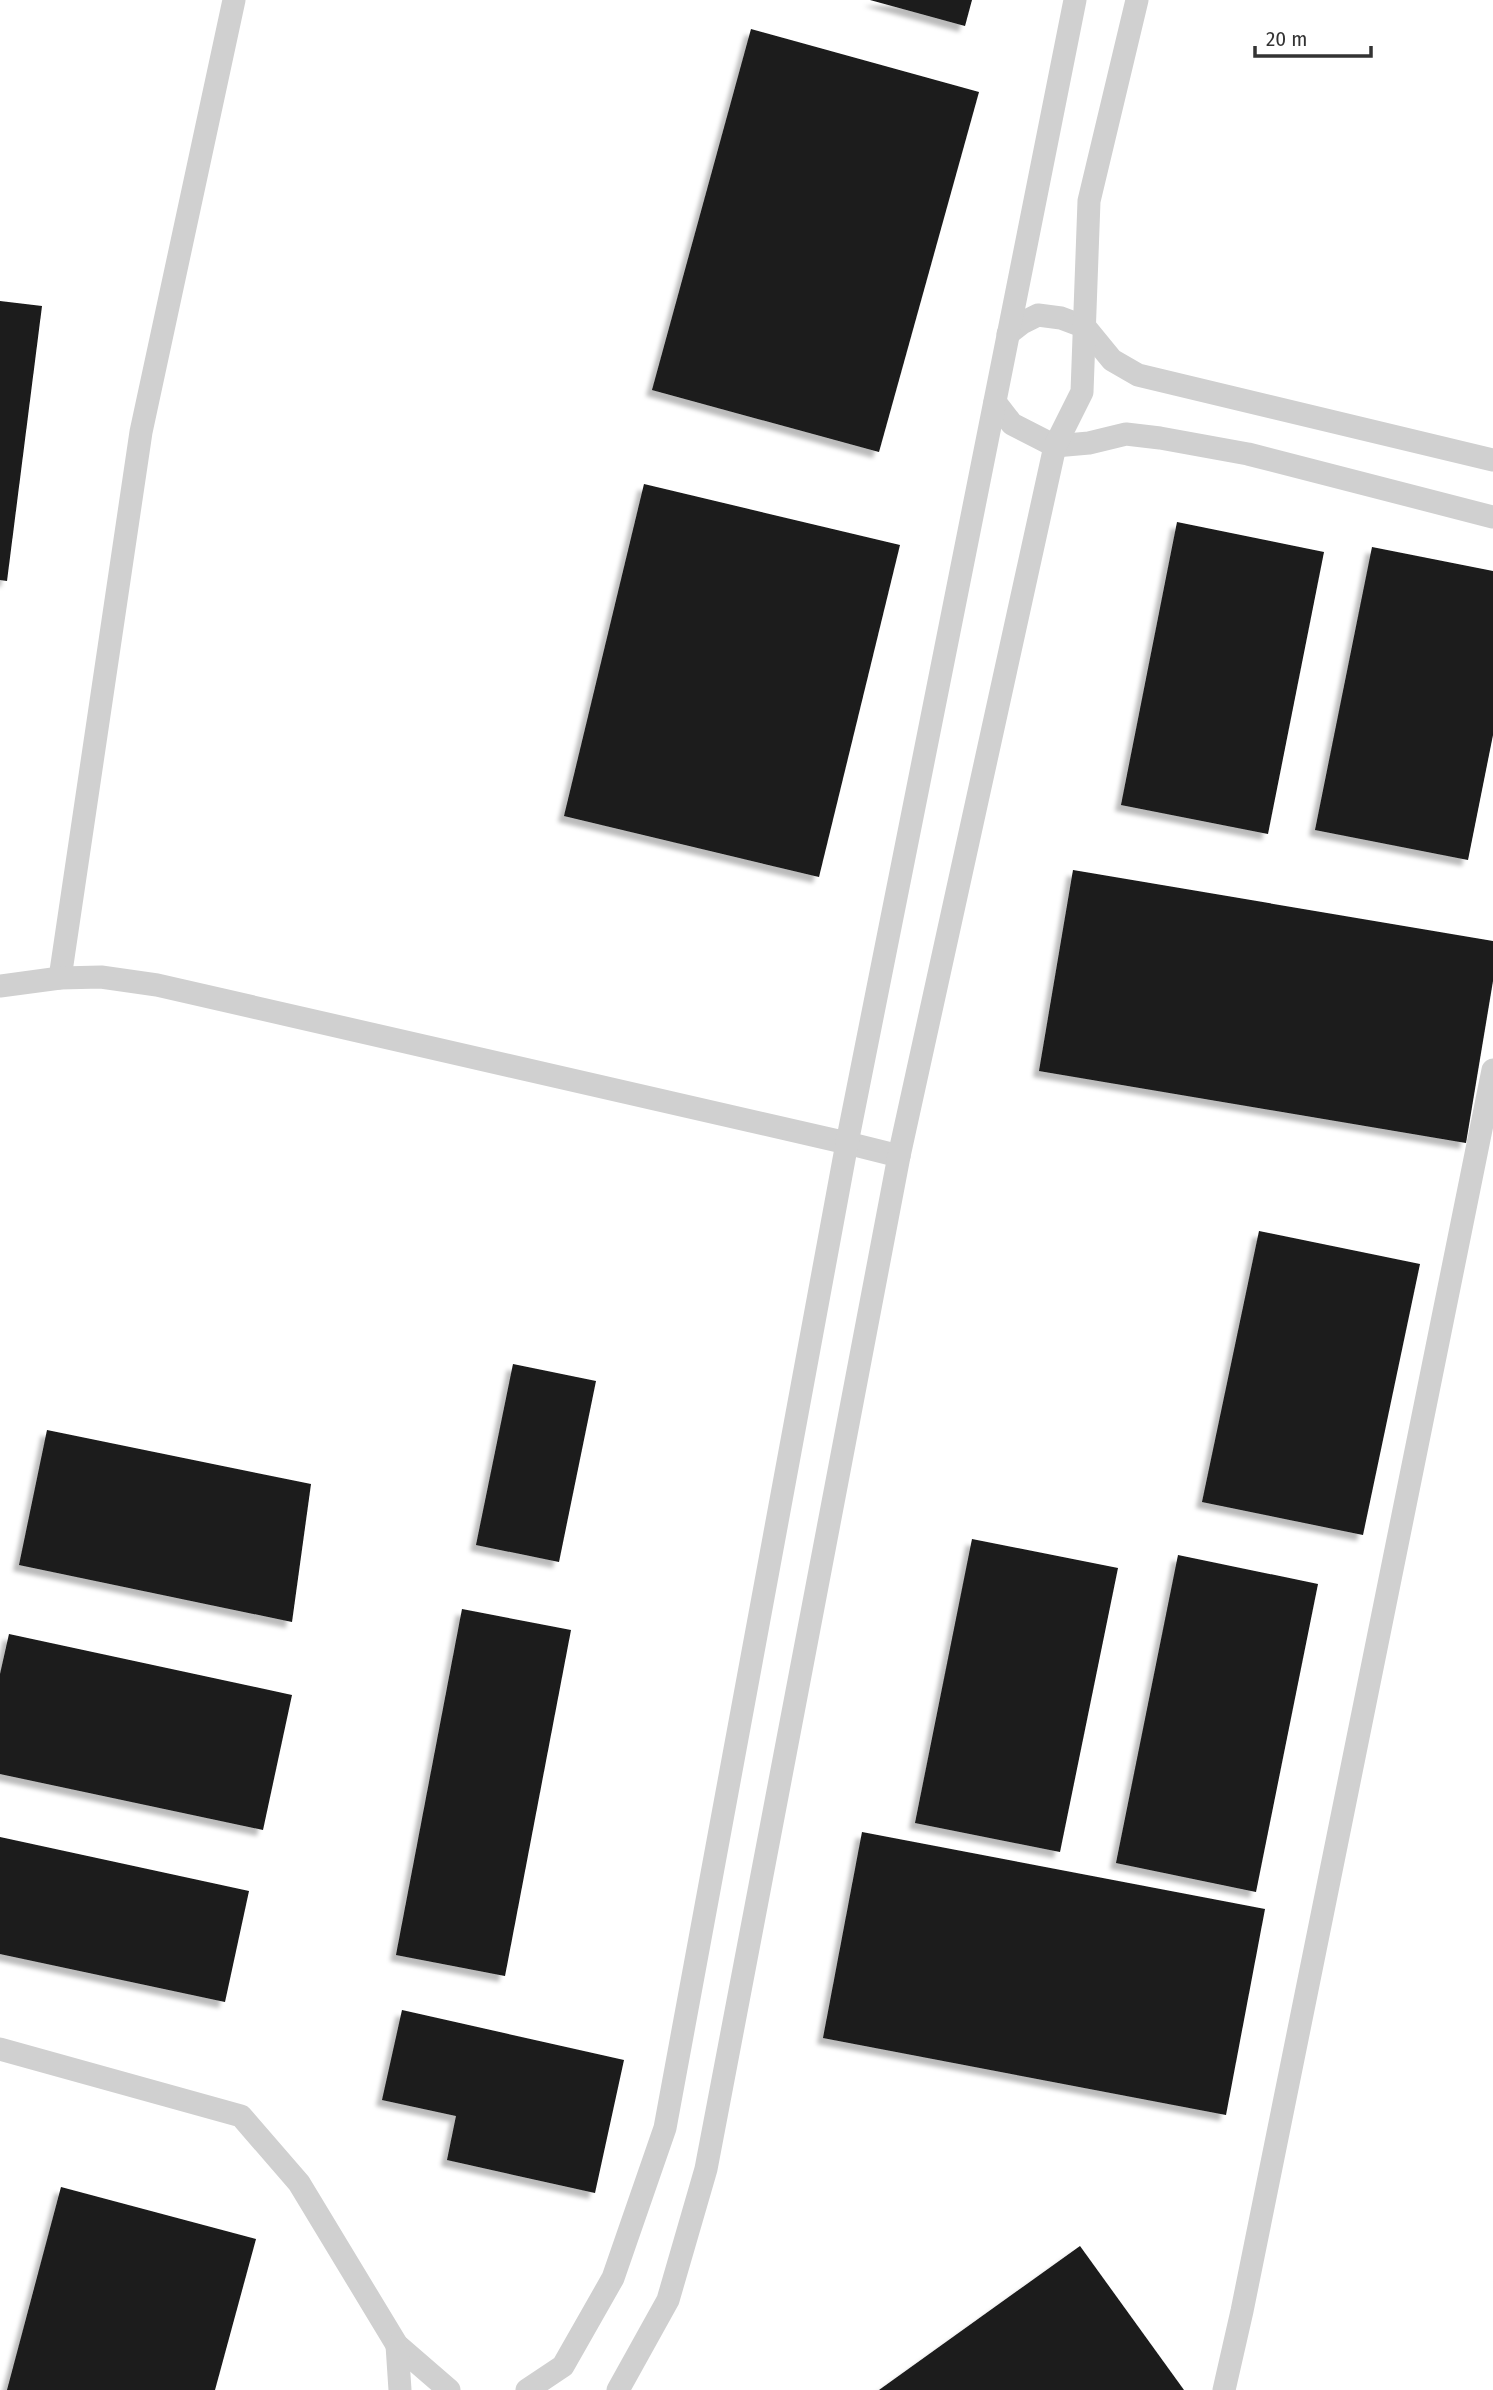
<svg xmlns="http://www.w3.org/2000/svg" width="1493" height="2390" viewBox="0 0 1493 2390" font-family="'Fira Sans Condensed',sans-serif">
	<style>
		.building { fill: #1a1a1a; filter: url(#shadow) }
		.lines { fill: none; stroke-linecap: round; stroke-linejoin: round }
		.service { stroke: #d0d0d0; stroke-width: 23 }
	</style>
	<defs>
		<filter id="shadow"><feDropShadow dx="-6" dy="6" stdDeviation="2" flood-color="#0004"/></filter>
	</defs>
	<rect width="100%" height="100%" fill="#fff"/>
	<g class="building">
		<path d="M870,0H972L965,26Z"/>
		<path d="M751,29L979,92L879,452L652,390Z"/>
		<path d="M0,301L42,306L7,581L0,580Z"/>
		<path d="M644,484L900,545L819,877L564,816Z"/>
		<path d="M1177,522L1324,552L1268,834L1121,805Z"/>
		<path d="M1372,547L1493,571V735L1468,860L1315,830Z"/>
		<path d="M1073,870L1493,941V981L1466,1143L1039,1071Z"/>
		<path d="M1259,1231L1420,1264L1363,1535L1202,1502Z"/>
		<path d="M513,1364L596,1381L559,1562L476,1545Z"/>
		<path d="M47,1430L311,1484L292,1622L19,1565Z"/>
		<path d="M972,1539L1118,1568L1060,1852L915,1823Z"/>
		<path d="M1178,1555L1318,1584L1256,1892L1116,1863Z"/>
		<path d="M462,1609L571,1630L505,1976L396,1955Z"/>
		<path d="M9,1634L292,1695L263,1830L0,1774V1674Z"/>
		<path d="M862,1832L1265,1909L1226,2115L823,2038Z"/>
		<path d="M0,1837L249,1891L225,2002L0,1954Z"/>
		<path d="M402,2010L624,2060L595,2193L447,2160L456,2116L382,2100Z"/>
		<path d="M61,2187L256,2239L215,2390H7Z"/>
		<path d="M1080,2246L1184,2390H879Z"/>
	</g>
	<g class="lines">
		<g class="service">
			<path d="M1008,334L1022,323L1038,315L1061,318L1085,327L1112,360L1138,375L1493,460"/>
			<path d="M995,402L1012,424L1055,446L1089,443L1126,434L1160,438L1248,454L1493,517"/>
			<path d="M60,978L141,432L234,0"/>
			<path d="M0,986L60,978L101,977L157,985L847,1143L899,1156"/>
			<path d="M0,2049L241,2116L299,2183L397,2345L449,2390"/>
			<path d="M397,2345L400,2390"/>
			<path d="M527,2390L563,2366L613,2278L665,2128L847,1143L1075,0"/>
			<path d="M618,2390L668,2300L706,2169L899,1156L1055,446L1082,392L1089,201L1137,0"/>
			<path d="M1224,2390L1242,2311L1493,1070"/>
		</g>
	</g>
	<path d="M1255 46v10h116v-10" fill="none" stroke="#333333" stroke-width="3.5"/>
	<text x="1266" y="46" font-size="21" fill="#333333" stroke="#ffffff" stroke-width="5" paint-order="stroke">20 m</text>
</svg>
